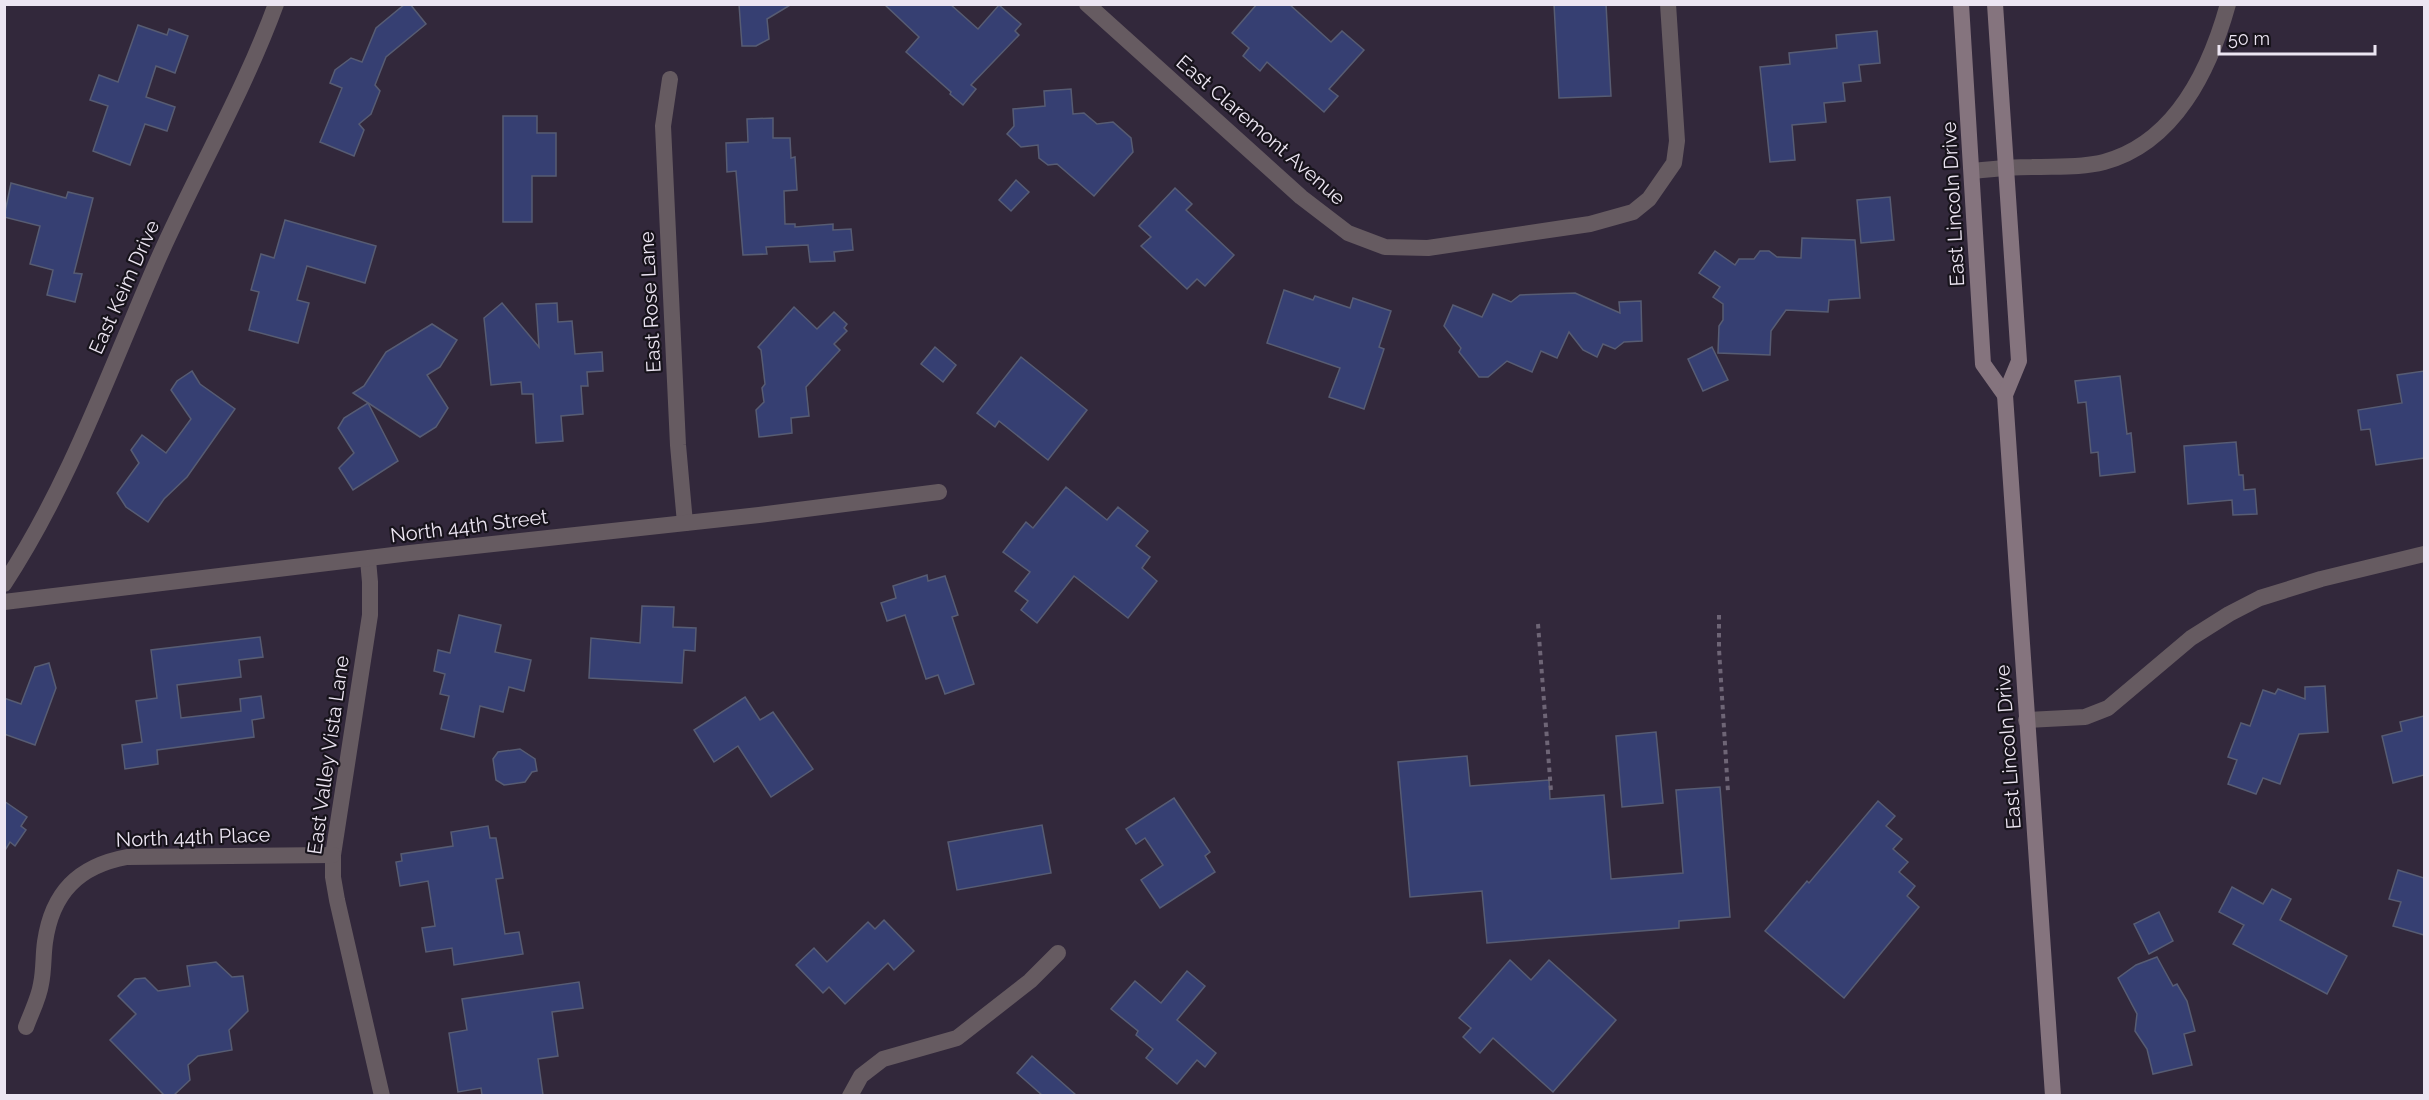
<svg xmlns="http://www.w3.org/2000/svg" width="2429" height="1100" viewBox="0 0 2429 1100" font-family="Raleway,sans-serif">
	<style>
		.building { fill: #363f72; stroke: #575c73; stroke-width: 1.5 }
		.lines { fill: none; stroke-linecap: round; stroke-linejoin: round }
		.path { stroke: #6e6576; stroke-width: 4; stroke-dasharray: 4.5 4.5; stroke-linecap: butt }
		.minor { stroke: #665b61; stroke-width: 16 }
		.secondary { stroke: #85747e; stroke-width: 16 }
		.labels { text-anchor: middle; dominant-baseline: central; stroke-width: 4.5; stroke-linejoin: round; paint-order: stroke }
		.street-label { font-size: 20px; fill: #ece5f2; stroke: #17131b }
	</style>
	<rect width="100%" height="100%" fill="#32283b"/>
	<g class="building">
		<path d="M405,4H410L426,24L386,57L375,85L380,91L371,114L359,124L364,130L354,156L320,142L342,88L330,83L335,70L351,58L362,62L376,28Z"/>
		<path d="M739,4H792L767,19L769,39L756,46H742Z"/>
		<path d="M884,4H950L978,29L999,5L1021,24L1015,31L1019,35L971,85L976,89L963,105L950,94L951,92L906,52L919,37Z"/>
		<path d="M1257,4H1289L1331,42L1342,31L1364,50L1329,89L1338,96L1324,112L1267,62L1260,71L1243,56L1249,48L1232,33Z"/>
		<path d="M1554,4H1606L1611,96L1559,98Z"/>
		<path d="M138,25L167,35L169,29L188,36L175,73L156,66L146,97L175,107L167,131L145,124L130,165L93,151L108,106L90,100L99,75L118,82Z"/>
		<path d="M1877,31L1880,63L1859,65L1861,81L1843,83L1845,101L1824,103L1826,122L1792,125L1795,160L1770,162L1760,67L1790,64L1789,53L1837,48L1836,35Z"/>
		<path d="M1071,89L1073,114L1084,113L1097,124L1113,122L1131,138L1133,152L1094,196L1057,164L1048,165L1039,158L1038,145L1021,147L1007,134L1014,126L1013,109L1045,106L1044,91Z"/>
		<path d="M503,116H537V133H556V176H532V222H503Z"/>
		<path d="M773,118V138H790L791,158L795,157L797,190L784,191L785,224H795V227L833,224V230L851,229L853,250L834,252L835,261L810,262L808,245L766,247L767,254L743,255L736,171L727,172L726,143L748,142L747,119Z"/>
		<path d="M1016,180L1029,192L1011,211L999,200Z"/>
		<path d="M11,183L66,198L68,192L93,198L74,273L82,274L75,302L47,295L53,270L30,264L40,226L4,217Z"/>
		<path d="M1175,188L1192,204L1186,210L1234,255L1205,286L1197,279L1187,289L1141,246L1151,237L1139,226Z"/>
		<path d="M1890,197L1894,240L1861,243L1857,200Z"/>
		<path d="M285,220L376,246L365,283L307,266L297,300L309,303L298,343L249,330L259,292L251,290L261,254L274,258Z"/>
		<path d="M1802,238L1855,240L1860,298L1829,300L1828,312L1786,310L1771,331L1770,355L1718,353L1719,326L1723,320V304L1713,297L1720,287L1699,273L1715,251L1735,265L1739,259H1754L1760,251H1769L1777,257L1801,258Z"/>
		<path d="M1284,290L1313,300L1315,296L1350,308L1353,298L1391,311L1379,347L1384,349L1364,409L1329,397L1340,368L1267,343Z"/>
		<path d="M1575,293L1620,313L1619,302L1641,301L1642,341L1624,342L1615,349L1603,344L1597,357L1583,350L1569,332L1557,358L1541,351L1532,372L1507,361L1488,377H1479L1459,352L1461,348L1444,326L1453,305L1482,317L1493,294L1511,302L1520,295Z"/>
		<path d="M502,303L539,347L536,304L557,303L558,322L572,321L575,354L602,352L603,371L587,372L588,386H581L583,414L561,416L563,441L536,443L533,394H522L521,382L491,385L484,318Z"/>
		<path d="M794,307L817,329L834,312L847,324L844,328L847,331L834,344L840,350L806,387L809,416L791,418L792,433L759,437L756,410L764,402L762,388L765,384L761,350L758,347Z"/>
		<path d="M432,324L457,340L440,367L427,375L448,408L436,427L420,437L353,393L364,386L386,352Z"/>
		<path d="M935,347L956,365L943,382L921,364Z"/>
		<path d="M1712,347L1728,380L1703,391L1688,359Z"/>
		<path d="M1021,357L1087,410L1048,460L999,421L995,427L977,413Z"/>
		<path d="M192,371L200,384L235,409L187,477L164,499L148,522L126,507L117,493L139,463L131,450L142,435L166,453L191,419L171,390L177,381Z"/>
		<path d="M2424,371V458L2376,465L2370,429L2361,430L2358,410L2402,403L2397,375Z"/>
		<path d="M2120,376L2127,434L2131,433L2135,472L2100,476L2098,452L2091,453L2086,402L2078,403L2075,381Z"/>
		<path d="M368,403L398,461L353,490L339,468L354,453L338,428L344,418Z"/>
		<path d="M2236,442L2239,475H2243L2244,490L2255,489L2257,514L2233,515L2232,500L2188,504L2184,446Z"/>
		<path d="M1066,487L1107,520L1118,507L1148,531L1136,546L1150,557L1142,568L1157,581L1128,618L1074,576L1037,623L1021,610L1028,601L1015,591L1030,572L1003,552L1026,522L1033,528Z"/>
		<path d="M927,575L928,581L945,576L958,615L952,617L974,684L945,694L938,675L926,679L905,615L887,621L881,603L896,598L893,586Z"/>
		<path d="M642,606L674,607L673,627L696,628L695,651L684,650L682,683L589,678L591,638L640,643Z"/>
		<path d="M459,615L501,625L495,652L531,660L524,691L509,687L503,712L480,706L474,737L441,729L449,696L440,694L445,674L434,671L438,650L450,653Z"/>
		<path d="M260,637L263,657L239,660L241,677L177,685L181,718L241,711L240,699L261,696L264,718L252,720L254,737L157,750L158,764L125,769L122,745L142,742L136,701L157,698L151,650Z"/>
		<path d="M49,663L56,688L35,745L4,734V698L21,704L35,667Z"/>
		<path d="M2325,686L2328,732L2299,734L2280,784L2263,778L2256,794L2228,784L2237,760L2228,757L2241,723L2250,726L2263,690L2275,694L2278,689L2305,699V687Z"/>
		<path d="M745,697L760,720L773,712L813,769L771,797L738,746L714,762L694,730Z"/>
		<path d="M2424,716V775L2393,783L2382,736L2402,731L2400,722Z"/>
		<path d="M1656,732L1663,803L1622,807L1616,736Z"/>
		<path d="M520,749L535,759L537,771L532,772L525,782L504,785L496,780L493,759L498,752Z"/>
		<path d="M1467,756L1470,786L1549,780L1550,799L1604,795L1611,879L1683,873L1676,790L1720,787L1730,917L1679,921V928L1487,943L1482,891L1410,897L1398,762Z"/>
		<path d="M1174,798L1210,852L1205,856L1215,872L1160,908L1141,880L1163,865L1145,838L1136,844L1126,829Z"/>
		<path d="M4,801L27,817L21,826L26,830L15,846L10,842L4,852Z"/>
		<path d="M1878,801L1895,816L1886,826L1902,839L1893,849L1908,862L1899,872L1915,886L1907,896L1919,907L1844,998L1765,931L1807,881L1809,883Z"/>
		<path d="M1042,825L1051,873L957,890L948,842Z"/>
		<path d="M488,826L490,838H496L503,878L496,879L505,934L519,932L523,954L454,965L452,948L426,952L422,928L435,926L428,881L400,886L396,862L402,861L401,854L453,846L451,832Z"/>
		<path d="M2398,870L2424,878V935L2393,926L2401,902L2389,899Z"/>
		<path d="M2232,887L2263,904L2272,889L2291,899L2280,920L2347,956L2327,994L2233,944L2244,925L2219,912Z"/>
		<path d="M2159,912L2173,941L2149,954L2134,924Z"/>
		<path d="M884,920L914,951L894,970L888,963L845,1004L829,987L823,993L796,965L814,948L827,962L868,922L875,929Z"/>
		<path d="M2157,957L2173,986L2177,984L2187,1001L2195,1031L2184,1034L2192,1065L2153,1074L2147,1049L2135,1031L2137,1014L2118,978L2136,965Z"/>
		<path d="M1510,960L1531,980L1549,960L1616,1020L1553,1092L1493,1038L1480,1053L1463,1037L1471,1028L1459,1018Z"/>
		<path d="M216,962L232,977L243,976L248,1011L229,1030L232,1050L198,1056L188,1065L190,1080L174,1095H164L110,1040L136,1014L118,996L135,979L145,978L158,991L190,986L187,966Z"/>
		<path d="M1187,971L1205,986L1177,1020L1216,1053L1205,1067L1197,1060L1177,1084L1146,1058L1153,1049L1136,1035L1138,1031L1111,1009L1135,981L1161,1003Z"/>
		<path d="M579,982L583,1008L552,1012L558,1056L538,1059L543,1095H482L481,1088L458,1092L449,1033L467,1030L462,999Z"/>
		<path d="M1032,1056L1076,1095H1042L1017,1073Z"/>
	</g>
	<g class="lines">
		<g class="path">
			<path d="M1719,615V649L1728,792"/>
			<path d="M1538,624L1551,791"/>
		</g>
		<g class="minor">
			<path d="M1087,4L1301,197L1348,233L1385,247L1428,248L1590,224L1633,212L1649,199L1674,163L1677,141L1668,4"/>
			<path d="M670,79L663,126L678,445L685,523"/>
			<path d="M1973,171C1992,169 2012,167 2032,167C2056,166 2081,168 2104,162C2175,143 2210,69 2228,4"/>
			<path d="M368,560L370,582V615L333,855V877L337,900L382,1096"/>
			<path d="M4,584C69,485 109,372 156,264C194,177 243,94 276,4"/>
			<path d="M4,602L410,553L759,515L939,492"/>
			<path d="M2026,720L2085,717L2108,708L2191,638L2229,614L2260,598L2321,579L2424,554"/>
			<path d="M26,1027C31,1013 39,998 41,984C44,970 43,956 45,942C52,893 78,866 127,857L333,855"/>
			<path d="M850,1096L861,1076L883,1059L957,1038L1030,981L1058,953"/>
		</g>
		<g class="secondary">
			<path d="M1961,4L1983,364L2005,395"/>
			<path d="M1995,4L2019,361L2005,395L2053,1096"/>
		</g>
	</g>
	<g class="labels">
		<g class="street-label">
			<text transform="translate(1261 130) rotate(41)">East Claremont Avenue</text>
			<text transform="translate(1953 204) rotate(-93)">East Lincoln Drive</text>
			<text transform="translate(124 287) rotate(-66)">East Keim Drive</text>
			<text transform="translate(650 302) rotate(-93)">East Rose Lane</text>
			<text transform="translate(469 526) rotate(-7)">North 44th Street</text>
			<text transform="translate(2008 747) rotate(-94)">East Lincoln Drive</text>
			<text transform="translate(328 755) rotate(-82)">East Valley Vista Lane</text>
			<text transform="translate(193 837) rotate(-2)">North 44th Place</text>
		</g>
	</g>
	<rect width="2429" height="1100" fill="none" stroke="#ece5f2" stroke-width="12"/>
	<path d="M2219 45v9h156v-9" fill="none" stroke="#ece5f2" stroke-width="3"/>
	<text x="2228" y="45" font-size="18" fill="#ece5f2" stroke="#17131b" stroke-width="4.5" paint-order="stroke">50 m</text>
</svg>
